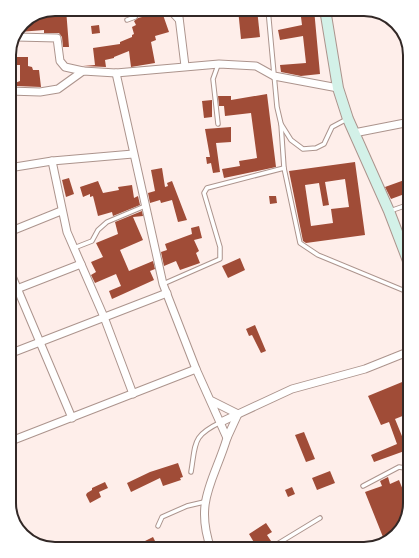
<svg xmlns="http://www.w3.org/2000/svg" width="419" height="558" viewBox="0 0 419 558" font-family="'Titillium Web',sans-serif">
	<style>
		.building { fill: #a04c37; fill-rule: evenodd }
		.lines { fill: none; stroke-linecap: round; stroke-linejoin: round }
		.lane-casing { stroke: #ac948d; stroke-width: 5.5 }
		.street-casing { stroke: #ac948d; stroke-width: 9 }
		.secondary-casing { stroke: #ac948d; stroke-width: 12 }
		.lane { stroke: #fff; stroke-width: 3.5 }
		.street { stroke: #fff; stroke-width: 7 }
		.secondary { stroke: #d3f1e8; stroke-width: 10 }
		.rim { fill: none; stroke: #322826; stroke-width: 2 }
	</style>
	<rect width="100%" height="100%" fill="#feeeea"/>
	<g class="building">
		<path d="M55,9H66L69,47H63L62,37L59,33H44V30L19,32L24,20Z"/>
		<path d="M238,9H257L260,37L241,39Z"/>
		<path d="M300,9H314L320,74L301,76L281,72L280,65L306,63L303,36L280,40L278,30L302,25Z"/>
		<path d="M162,12L169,32L155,36L156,40L151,42L155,63L131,67L129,51L114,57V58L105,60L106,67L83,66L95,65L93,48L120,44V42L132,37V35L134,34L132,27L136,25L134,21L138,18Z"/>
		<path d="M99,25L100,33L92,34L91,26Z"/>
		<path d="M9,57H28V66L32,67L33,70H39L41,87L16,86L15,83L20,81V65H9Z"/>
		<path d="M267,94L276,167L224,178L222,169L240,166L239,161L257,158L251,113L225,116L224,106H219L218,96H231V100Z"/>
		<path d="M212,100V117L204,118L202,101Z"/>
		<path d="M231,127V142L216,143L220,172L213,173L211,163L207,164L206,157H210L205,129Z"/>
		<path d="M355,162L365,235L306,243L303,241L289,171ZM345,179L349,207L331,209L333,223L311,226L305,185L319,183L323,206L329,205L325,182Z"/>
		<path d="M162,168L165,187L168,186L167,183L172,181L187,220L178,222L172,200L161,203L160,200L150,203L148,193L155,191L151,170Z"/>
		<path d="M69,178L74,194L66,197L62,180Z"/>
		<path d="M410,178V192L391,199L385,187Z"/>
		<path d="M98,181L103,193L119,190L118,187L132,185L134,198L138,196L140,205L113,216L112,212L98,216L93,196L90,197V194L83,197L80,187Z"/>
		<path d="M269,196H276L277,203L270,204Z"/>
		<path d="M142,211L143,216L133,217L143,240L120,250L129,271L153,261L155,269L150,271L154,280L112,299L109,291L121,286L116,274L95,283L91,275L96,272L91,262L103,257L96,243L118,234L115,222Z"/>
		<path d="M199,226L202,238L194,240L199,251L196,253L200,263L180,270L176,261L164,266L161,252L167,250L165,244L192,234L191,228Z"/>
		<path d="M240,258L245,270L228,278L222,266Z"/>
		<path d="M255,325L266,351L261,353L252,335L249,336L246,329Z"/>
		<path d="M407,380L410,386V413L395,419L404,441L410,438V449L374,462L371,455L397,444L389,422L381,425L368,396Z"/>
		<path d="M304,432L315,459L306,462L295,435Z"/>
		<path d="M178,463L183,477L180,478L181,480L163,486L160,478L131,492L127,483L150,472Z"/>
		<path d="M330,471L335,483L317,490L312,478Z"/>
		<path d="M388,477L390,484L399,480L407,500L410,499V504L404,526L400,530L383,537L365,492L382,486L380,481Z"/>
		<path d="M105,482L108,488L99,492L101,497L90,503L86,495L87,493L92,490V488Z"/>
		<path d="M292,487L295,494L288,497L285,490Z"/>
		<path d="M266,523L272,532L267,535L271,541L258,549L249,534Z"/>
		<path d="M153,537L159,549H141L139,544Z"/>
	</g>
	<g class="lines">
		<g class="lane-casing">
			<g id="lane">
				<path d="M167,9L178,21"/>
				<path d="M268,9L277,107L281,124L291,140L303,149L316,148L324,144L332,127L347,119"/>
				<path d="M127,20L135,17L140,9"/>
				<path d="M218,124L213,79L218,65"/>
				<path d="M281,124L284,168L300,243L318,255L410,293"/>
				<path d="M390,211L410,204"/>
				<path d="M74,248L92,241L98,230L107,222L145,206"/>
				<path d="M163,284L220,259V247L204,193L207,188L284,168"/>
				<path d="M191,472C196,442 192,436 221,422"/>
				<path d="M363,486L399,467L410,469"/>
				<path d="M158,526L162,517L187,506L204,502"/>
				<path d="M269,549L320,518"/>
			</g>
		</g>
		<g class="street-casing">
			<g id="street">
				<path d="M178,9L185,66"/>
				<path d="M16,37L57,38L60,61L65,67L83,71"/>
				<path d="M116,73L163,284L196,369L227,438C214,481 194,501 211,549"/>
				<path d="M9,91L40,92L58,89L83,71L116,73L219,64L256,66L274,76L338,88"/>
				<path d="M354,133L410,122"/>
				<path d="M52,161L67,232L104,317L133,394"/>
				<path d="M9,168L52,161L133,154"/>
				<path d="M9,232L61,211"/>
				<path d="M9,269L72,418"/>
				<path d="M9,292L81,264"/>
				<path d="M9,354L167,293"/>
				<path d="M212,401L238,414L227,438"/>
				<path d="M221,422L292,389L365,369L410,351"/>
				<path d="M9,438L11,441L196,369"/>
			</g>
		</g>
		<g class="secondary-casing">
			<path id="secondary" d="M325,9L338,88L348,119L389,211L410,266"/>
		</g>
		<use href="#lane" class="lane"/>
		<use href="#street" class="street"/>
		<use href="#secondary" class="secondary"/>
	</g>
	<path d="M0 0H419V558H0ZM55 16H364A39 39 0 0 1 403 55V503A39 39 0 0 1 364 542H55A39 39 0 0 1 16 503V55A39 39 0 0 1 55 16Z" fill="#fff" fill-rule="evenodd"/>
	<path class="rim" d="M55 16H364A39 39 0 0 1 403 55V503A39 39 0 0 1 364 542H55A39 39 0 0 1 16 503V55A39 39 0 0 1 55 16Z"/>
</svg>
